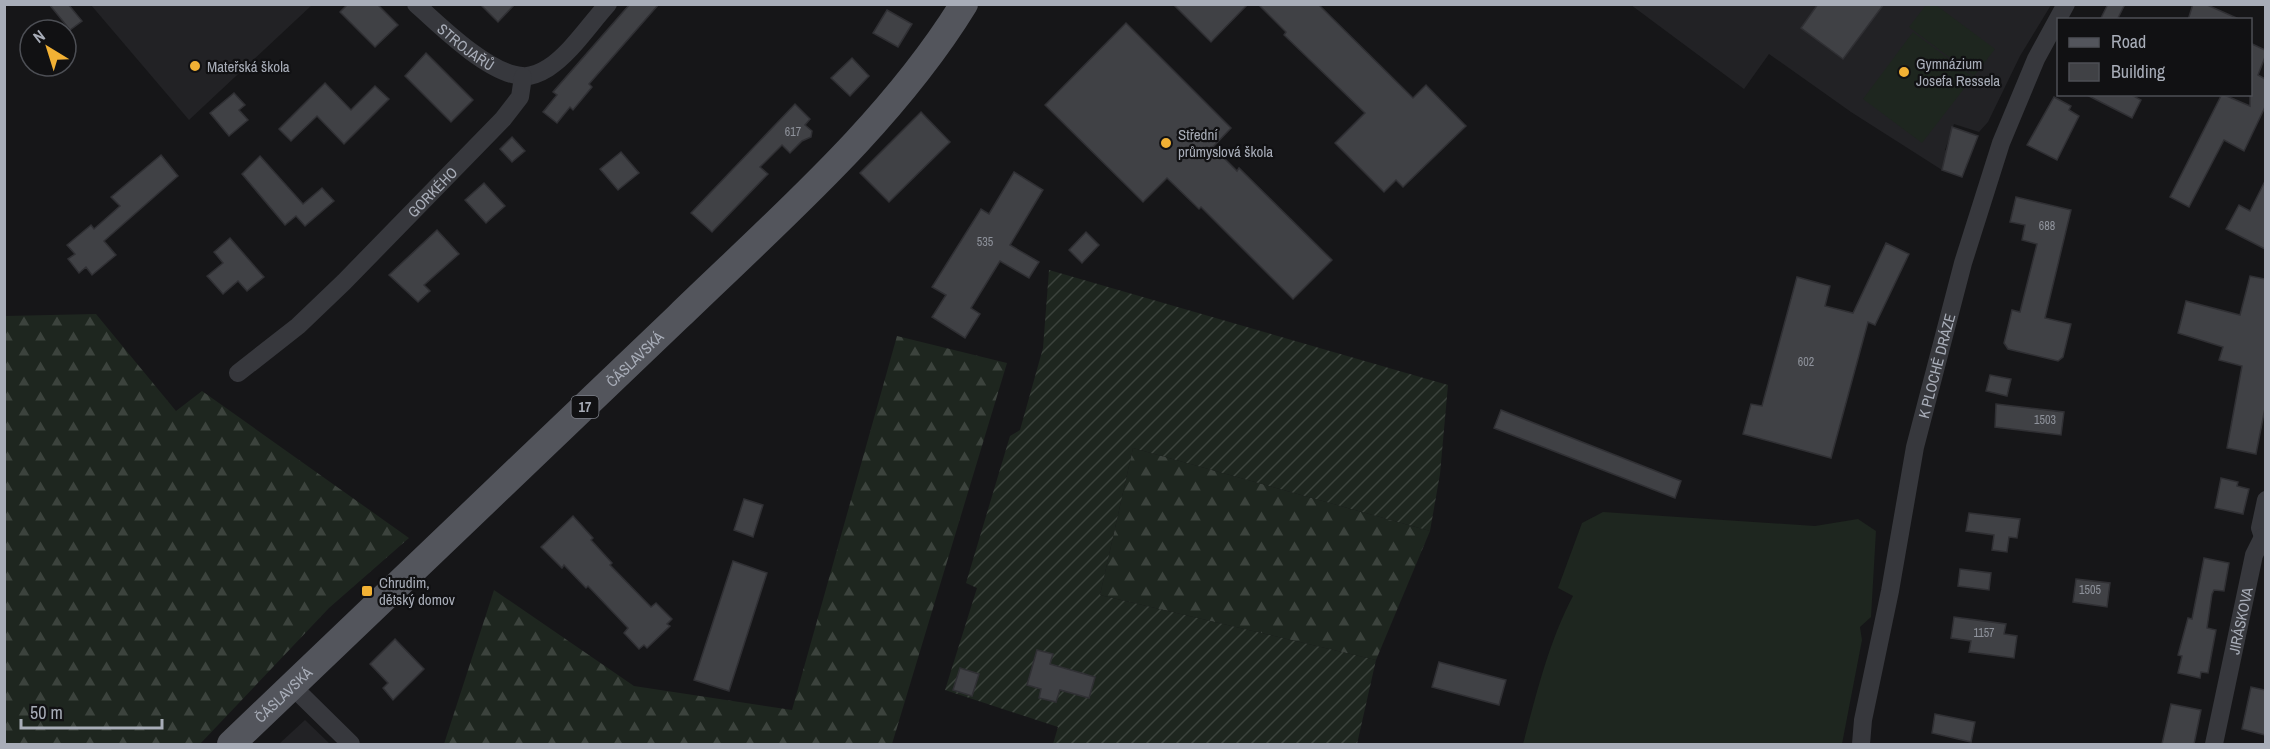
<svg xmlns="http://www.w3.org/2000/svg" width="2270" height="749" viewBox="0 0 2270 749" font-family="'Archivo Narrow',sans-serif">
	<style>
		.built { fill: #222225 }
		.grass { fill: #1e261f }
		.forest { fill: url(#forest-firs) }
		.garden { fill: url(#garden-furrows) }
		.building { fill: #404145; stroke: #303034; stroke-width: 1.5 }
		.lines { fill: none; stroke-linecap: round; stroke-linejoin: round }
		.minor { stroke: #37383d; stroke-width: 18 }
		.primary { stroke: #53555c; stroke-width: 28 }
		.poi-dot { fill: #f2b134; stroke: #111113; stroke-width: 2 }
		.labels { text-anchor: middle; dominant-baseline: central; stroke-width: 4.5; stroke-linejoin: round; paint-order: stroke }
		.number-label { font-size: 12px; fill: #8e929b }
		.shield { fill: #111113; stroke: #7b7e86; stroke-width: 1.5 }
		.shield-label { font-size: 14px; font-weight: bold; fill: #a8adb8 }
		.street-label { font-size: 15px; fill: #a8adb8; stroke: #111113 }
		.poi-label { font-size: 15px; fill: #a8adb8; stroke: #111113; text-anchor: start }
	</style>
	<defs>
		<pattern id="forest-firs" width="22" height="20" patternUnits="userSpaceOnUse" patternTransform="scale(1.5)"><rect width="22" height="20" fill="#1e261f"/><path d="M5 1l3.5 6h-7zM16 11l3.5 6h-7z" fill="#3c433d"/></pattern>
		<pattern id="garden-furrows" width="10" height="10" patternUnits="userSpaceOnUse" patternTransform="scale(1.5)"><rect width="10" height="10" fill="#1e261f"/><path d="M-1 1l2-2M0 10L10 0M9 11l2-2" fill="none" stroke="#3c433d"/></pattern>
	</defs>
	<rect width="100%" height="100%" fill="#161618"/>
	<g class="built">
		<path d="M91,5H312L189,120Z"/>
		<path d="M1631,5H2051L2020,56L1988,122L1979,132L1954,124L1945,150L1949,151L1942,170L1851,112L1769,54L1744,89Z"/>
		<path d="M305,720L330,744H279Z"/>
	</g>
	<g class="grass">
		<path d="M1926,5H1936L1995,49L1974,76L1909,27Z"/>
		<path d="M1913,32L1973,77L1922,143L1863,99Z"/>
		<path d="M1603,512L1815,526L1858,519L1876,531L1871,617L1860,627L1862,640L1842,744H1523C1536,695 1549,641 1573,596L1558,588L1582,523Z"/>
	</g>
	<g class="forest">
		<path d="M96,314L176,411L202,391L409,538L329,608L200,744H5V316Z"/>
		<path d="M897,336L1007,363L892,744H444L494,590L634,686L792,710Z"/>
		<path d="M1133,448L1430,531L1376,660L1100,595Z"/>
	</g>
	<path class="garden" d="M1049,270L1448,385L1440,474L1430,531L1133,448L1100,595L1376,660L1357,744H1053L1058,727L945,690L977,588L966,583L1010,436L1020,430L1043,348Z"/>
	<g class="building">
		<path d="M49,4H68L82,21L70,30Z"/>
		<path d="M348,4H377L398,25L375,47L340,12Z"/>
		<path d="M480,4H515L498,22Z"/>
		<path d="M630,4H659L589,84L592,87L573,110L570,107L557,123L543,112L557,95L553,92Z"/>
		<path d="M1173,4H1248L1211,42Z"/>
		<path d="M1258,4H1318L1413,98L1426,85L1466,126L1403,187L1396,180L1384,192L1335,143L1365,113L1284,35L1286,32Z"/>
		<path d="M1818,4H1884L1843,59L1801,28Z"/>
		<path d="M2108,4H2125L2117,20H2100Z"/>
		<path d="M2193,4H2205L2241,20H2188Z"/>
		<path d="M887,10L912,24L898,47L873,33Z"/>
		<path d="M1126,23L1231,128L1213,147L1237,171L1239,168L1332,260L1293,299L1201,207L1199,209L1167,178L1143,202L1045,105Z"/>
		<path d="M2250,43L2265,50V57L2258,75L2265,79V107L2244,151L2224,140L2189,207L2170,197L2222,94L2250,106Z"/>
		<path d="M426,53L473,100L451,122L405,76Z"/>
		<path d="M852,58L869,76L850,96L831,78Z"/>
		<path d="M325,83L351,110L375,86L389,99L344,144L317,116L291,141L279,129Z"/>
		<path d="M234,93L245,105L239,110L248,120L229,136L210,113Z"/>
		<path d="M2085,94H2130L2141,100L2132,118Z"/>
		<path d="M2054,97L2071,106L2069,110L2079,116L2057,160L2027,145Z"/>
		<path d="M795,104L810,119L805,125L812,131L811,137L802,141L790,153L782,145L760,167L768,174L712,232L691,213Z"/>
		<path d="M921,112L950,142L889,202L860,173Z"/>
		<path d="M1952,127L1978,136L1962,177L1942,170Z"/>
		<path d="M512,137L525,151L512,162L500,149Z"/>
		<path d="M621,152L639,173L618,190L600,169Z"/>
		<path d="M161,155L178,176L104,241L116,255L92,275L86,267L79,273L68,259L75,254L67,245L91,225L94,229L120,206L111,197Z"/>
		<path d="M260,156L303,204L322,188L334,201L305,226L296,216L285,225L242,174Z"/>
		<path d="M1014,172L1043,190L1010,245L1039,262L1029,278L1000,261L971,308L980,314L965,338L932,317L946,295L932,287L981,209L989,214Z"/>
		<path d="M2265,181V249L2226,229L2239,205L2250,211Z"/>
		<path d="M484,183L505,206L486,223L465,200Z"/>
		<path d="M2016,197L2071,210L2045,318L2071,324L2063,357L2058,361L2008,349L2004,343L2012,310L2020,312L2037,244L2022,240L2025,225L2010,222Z"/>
		<path d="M437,230L459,254L424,285L430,291L418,302L389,275Z"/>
		<path d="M1086,232L1099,245L1082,263L1069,250Z"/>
		<path d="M230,238L264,277L247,291L238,281L223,294L207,276L223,263L214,252Z"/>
		<path d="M1886,243L1909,254L1875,325L1868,322L1831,458L1743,434L1751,404L1762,406L1797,277L1830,286L1825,306L1853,313Z"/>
		<path d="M2250,276L2265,279V408L2256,454L2227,448L2242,366L2219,360L2223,347L2178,333L2186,301L2240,315Z"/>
		<path d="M1990,375L2011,379L2007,396L1986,391Z"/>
		<path d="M1996,404L2064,412L2061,435L1995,427Z"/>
		<path d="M1501,410L1681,481L1675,498L1494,428Z"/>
		<path d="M2221,478L2238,482L2237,486L2249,489L2243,514L2215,508Z"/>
		<path d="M744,499L763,505L753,537L734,530Z"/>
		<path d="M1969,513L2020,519L2017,538L2009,537L2007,552L1992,550L1994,535L1966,531Z"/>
		<path d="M573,516L593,538L591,540L612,563L610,565L651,607L656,603L672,619L667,624L670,626L647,648L644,645L639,649L624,633L628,628L588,586L586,588L564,565L562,568L541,547Z"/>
		<path d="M2204,558L2229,563L2224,591L2214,590L2212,594L2207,628L2216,630L2208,673L2201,672L2200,678L2178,673L2182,656L2178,655L2188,618L2192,619Z"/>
		<path d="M733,561L767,573L729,691L694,680Z"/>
		<path d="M1960,569L1991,573L1989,590L1958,586Z"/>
		<path d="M2076,579L2110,583L2107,607L2073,602Z"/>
		<path d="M1954,617L2006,624L2004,634L2017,636L2014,658L1969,652L1971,641L1951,638Z"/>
		<path d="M395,639L424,669L393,700L383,688L388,683L370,664Z"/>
		<path d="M1037,650L1053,654L1050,664L1095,677L1089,698L1060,690L1056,702L1039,698L1041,689L1027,685Z"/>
		<path d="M1439,662L1506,680L1499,705L1432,687Z"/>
		<path d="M960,668L979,674L972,696L953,690Z"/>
		<path d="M2251,687L2265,690V735L2242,729Z"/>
		<path d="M2171,704L2201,710L2194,744H2162Z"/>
		<path d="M1935,714L1975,722L1971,742L1932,733Z"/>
	</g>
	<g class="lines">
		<g class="minor">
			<path id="s1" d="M416,4C440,26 489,74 522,76C531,77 540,73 548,68C571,53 589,25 608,4"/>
			<path id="s2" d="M238,373L298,326L344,282L503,119L520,97L523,77"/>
			<path d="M2263,537L2260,528L2266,500"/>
			<path d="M292,686L351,744"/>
			<path id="s3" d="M1861,744L1863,720L1890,591L1915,447L1963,263L2001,143L2036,59L2066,4"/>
			<path id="s4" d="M2214,744L2254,555L2263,537"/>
		</g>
		<path class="primary" id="s5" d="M231,744C380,602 529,460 678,317C778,220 891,123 964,4"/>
	</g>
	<g class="poi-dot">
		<circle cx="195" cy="66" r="6"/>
		<circle cx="1904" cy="72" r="6"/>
		<circle cx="1166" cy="143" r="6"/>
		<rect x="361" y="585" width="12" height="12" rx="3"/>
	</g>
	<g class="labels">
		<g class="number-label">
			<text x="793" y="132">617</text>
			<text x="2047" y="226">688</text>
			<text x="985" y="242">535</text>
			<text x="1806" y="362">602</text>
			<text x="2045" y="420">1503</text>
			<text x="2090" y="590">1505</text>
			<text x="1984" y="633">1157</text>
		</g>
		<rect class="shield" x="571.5" y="396" width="27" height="22" rx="4.5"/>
		<g class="shield-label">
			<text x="585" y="407">17</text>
		</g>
		<g class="street-label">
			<text stroke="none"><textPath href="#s1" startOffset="66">STROJAŘŮ</textPath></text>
			<text stroke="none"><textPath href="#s2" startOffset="266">GORKÉHO</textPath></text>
			<text stroke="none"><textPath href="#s5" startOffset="558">ČÁSLAVSKÁ</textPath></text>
			<text stroke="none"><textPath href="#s3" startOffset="386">K PLOCHÉ DRÁZE</textPath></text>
			<text stroke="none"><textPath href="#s4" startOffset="126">JIRÁSKOVA</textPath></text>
			<text stroke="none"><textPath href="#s5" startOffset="72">ČÁSLAVSKÁ</textPath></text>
		</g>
		<g class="poi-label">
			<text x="1916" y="63">Gymnázium<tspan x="1916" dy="17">Josefa Ressela</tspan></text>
			<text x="207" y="66">Mateřská škola</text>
			<text x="1178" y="134">Střední<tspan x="1178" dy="17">průmyslová škola</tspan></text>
			<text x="379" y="582">Chrudim,<tspan x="379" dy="17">dětský domov</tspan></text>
		</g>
	</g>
	<rect width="2270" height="749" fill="none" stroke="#a8adb8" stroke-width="12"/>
	<rect x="2057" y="18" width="195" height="78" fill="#111113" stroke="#4d4f55" stroke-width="1.5"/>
	<rect x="2069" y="38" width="30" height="9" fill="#53555c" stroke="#4d4f55" stroke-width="1.5"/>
	<text x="2111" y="48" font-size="18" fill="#a8adb8">Road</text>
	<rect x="2069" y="63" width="30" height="18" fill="#404145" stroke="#4d4f55" stroke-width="1.5"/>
	<text x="2111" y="78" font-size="18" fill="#a8adb8">Building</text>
	<g transform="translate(48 48) rotate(322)"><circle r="28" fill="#111113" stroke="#4d4f55" stroke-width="1.5"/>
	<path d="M0-4.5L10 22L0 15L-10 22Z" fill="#f2b134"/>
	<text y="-9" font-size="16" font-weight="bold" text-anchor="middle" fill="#a8adb8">N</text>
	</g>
	<path d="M21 719v9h141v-9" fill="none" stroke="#a8adb8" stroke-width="3"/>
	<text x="30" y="719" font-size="18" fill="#a8adb8" stroke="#111113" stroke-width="4.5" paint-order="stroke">50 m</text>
</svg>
